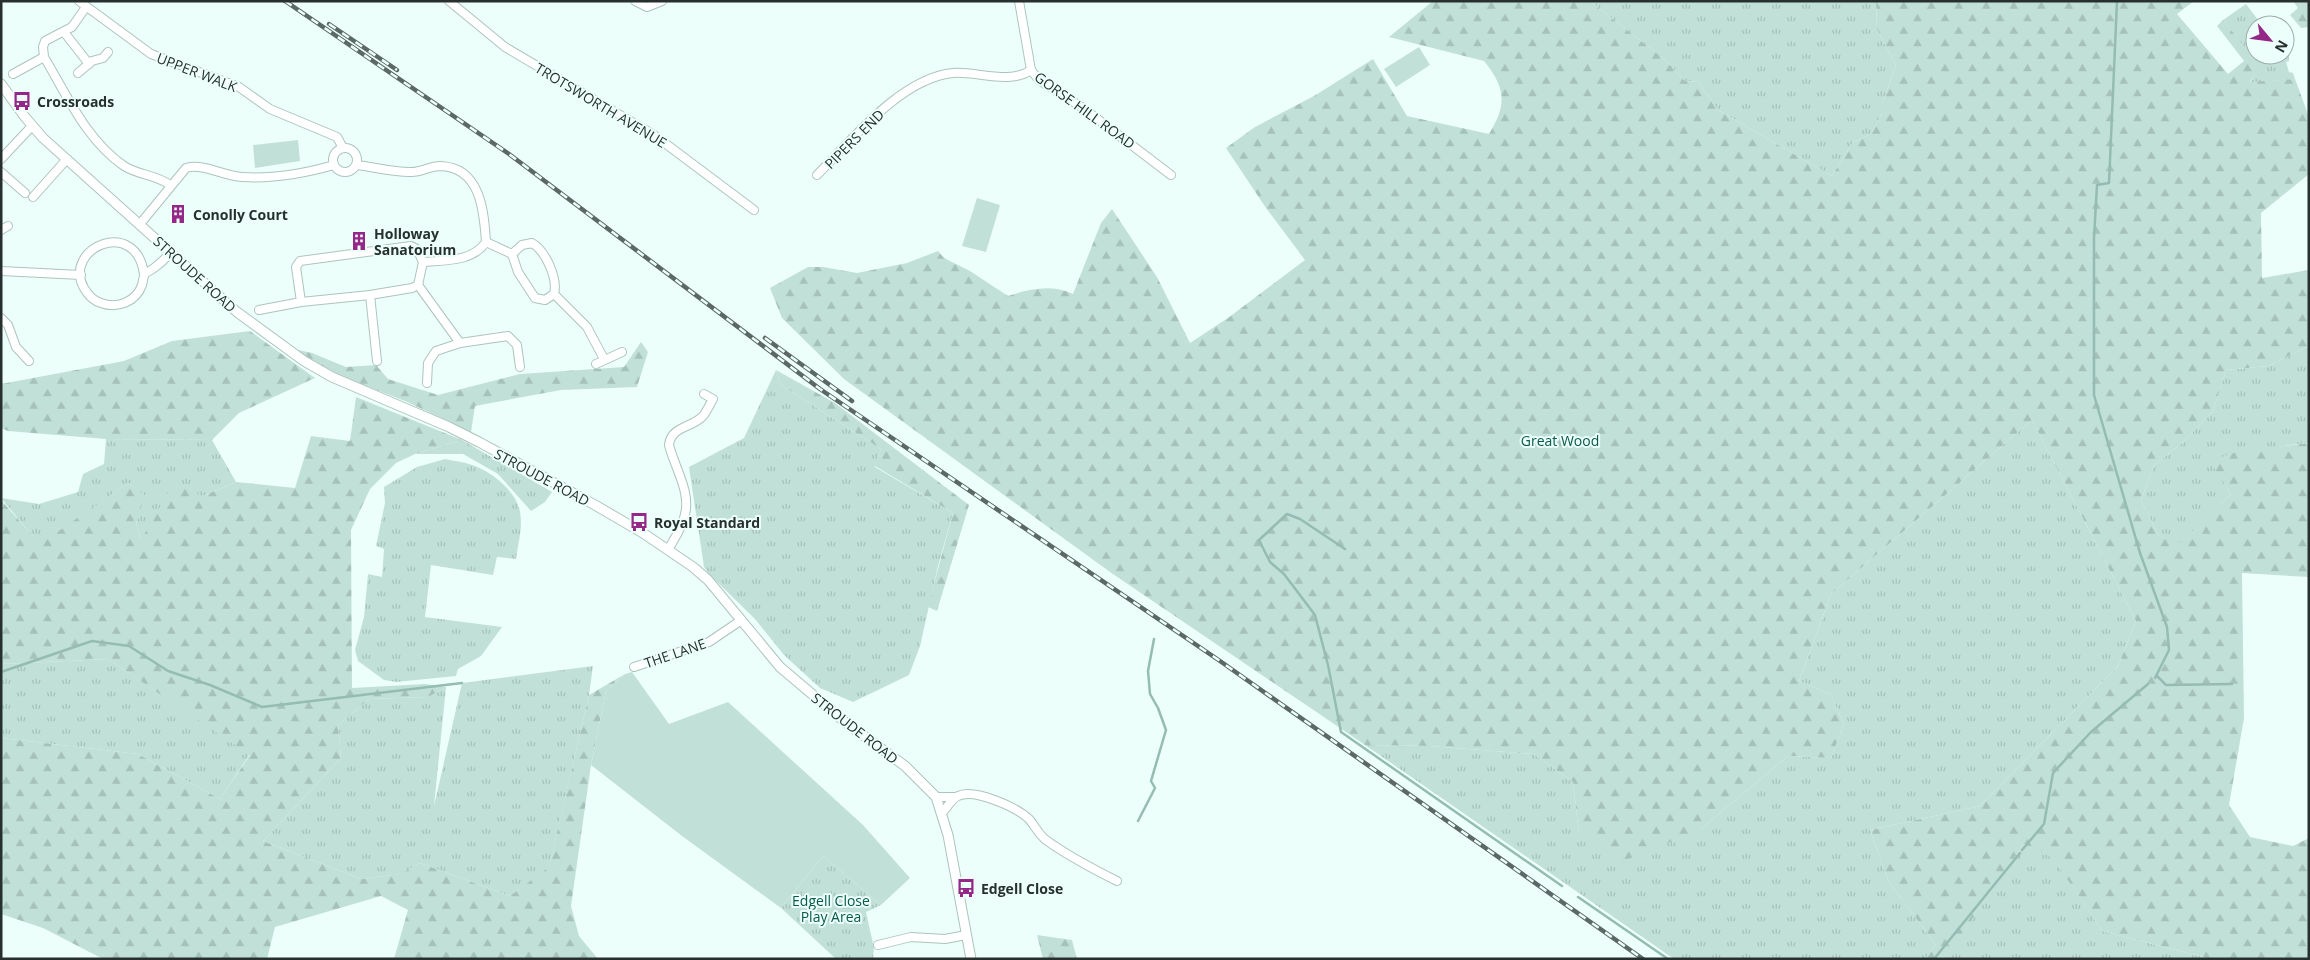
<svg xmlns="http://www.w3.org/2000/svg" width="2310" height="960" viewBox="0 0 2310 960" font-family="'Open Sans',sans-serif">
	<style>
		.grass { fill: url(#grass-tufts) }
		.forest { fill: url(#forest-firs) }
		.garden { fill: #c1e1d8 }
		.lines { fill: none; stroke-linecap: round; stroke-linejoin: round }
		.stream { stroke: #95bcb2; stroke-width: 2.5 }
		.minor-casing { stroke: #adc4be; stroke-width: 10 }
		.tertiary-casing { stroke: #adc4be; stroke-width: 11 }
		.minor { stroke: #fff; stroke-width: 8 }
		.tertiary { stroke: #fff; stroke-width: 9 }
		.rail-casing { stroke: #5c6865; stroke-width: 4.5 }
		.rail { stroke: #ecfffa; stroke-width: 2.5; stroke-dasharray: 8; stroke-linecap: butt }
		.labels { text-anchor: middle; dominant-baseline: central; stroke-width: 4; stroke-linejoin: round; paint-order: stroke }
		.street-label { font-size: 14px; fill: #27302e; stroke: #ecfffa }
		.poi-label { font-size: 14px; font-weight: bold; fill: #27302e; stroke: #ecfffa; text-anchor: start }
		.park-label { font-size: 14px; fill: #07594b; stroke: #ecfffa }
	</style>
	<defs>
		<pattern id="grass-tufts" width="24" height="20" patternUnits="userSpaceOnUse" patternTransform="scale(1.25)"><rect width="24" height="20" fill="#c1e1d8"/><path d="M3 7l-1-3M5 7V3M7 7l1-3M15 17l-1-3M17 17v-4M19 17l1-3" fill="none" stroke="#a6c1ba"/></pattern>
		<pattern id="forest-firs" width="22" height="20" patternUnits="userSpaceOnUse" patternTransform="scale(1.25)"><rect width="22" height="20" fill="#c1e1d8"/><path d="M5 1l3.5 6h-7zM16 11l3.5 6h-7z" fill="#a6c1ba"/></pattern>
	</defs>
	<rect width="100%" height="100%" fill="#ecfffa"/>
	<g class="grass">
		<path d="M1590,1H1876L1877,29L1896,66L1882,104V113L1874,129L1869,135L1853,142L1832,176L1718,110L1698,82L1685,81L1663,58Z"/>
		<path d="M2246,4L2262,25H2255V55H2285V48L2289,44V61L2286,62L2289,72L2293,73L2295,79L2250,83L2259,66L2223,20Z"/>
		<path d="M2309,346V443L2289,445L2211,461L2231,494L2180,544L2159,536L2141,500L2154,465L2182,443L2213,411L2226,370L2268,366Z"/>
		<path d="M776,370L781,385L881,449L875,467L953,513L938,566L920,646L909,675L853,702L820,688L784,655L755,619L708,573L704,567L689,467L744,438Z"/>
		<path d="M2032,420L2136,621L2118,666L1980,806L1870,830L1889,882L1936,945L1925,959H1674L1365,745L1429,746L1534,754L1573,782L1579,833L1701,829L1788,756L1831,758L1844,724L1830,694L1799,681L1831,594Z"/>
		<path d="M106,439L212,440L236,482L203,496L141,540L136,524L144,495L128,483L40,545L1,498L39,504L78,492L83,474L104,464Z"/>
		<path d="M462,440L552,492L545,502L531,511L498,474L463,454H415Z"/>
		<path d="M445,459C455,461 465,462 475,466C493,473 517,492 520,512C523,527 518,544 516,559L497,557L493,575L431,565L425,617L502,627L481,656L458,669L456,676L396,682L384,680L358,661L355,650L364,617L368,574L382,577L384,549L376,546L385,503L384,487L417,467Z"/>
		<path d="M108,659L250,754L220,799L138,754L1,738V664Z"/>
		<path d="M593,666L589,695L549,868L510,896L420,863L401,874L361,879L263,841L341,758L338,725L369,699L427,697L446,687L434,806L462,683Z"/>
		<path d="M2024,844L2053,857L2102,931L2211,959H1944Z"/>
		<path d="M823,856L881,905L866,912L874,948L873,959H836L781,908Z"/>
	</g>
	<g class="forest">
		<path d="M1433,1H1590L1663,58L1685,81L1698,82L1718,110L1832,176L1853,142L1869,135L1874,129L1882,113V104L1896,66L1877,29L1876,1H2194L2177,14L2228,74L2244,61L2217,26L2223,20L2260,66L2250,82L2295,79L2309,117V174L2261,213L2262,278L2309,270V346L2268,366L2226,370L2213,411L2182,443L2154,465L2141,500L2159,536L2180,543L2231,494L2210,461L2239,451L2309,443V577L2242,573L2244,718L2229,805L2250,837L2293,846L2309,838V959H2211L2102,931L2053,858L2024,844L1946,957L1925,959L1936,945L1889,882L1870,830L1980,806L2118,666L2136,621L2032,420L1831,594L1799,681L1830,694L1844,724L1831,758L1788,756L1701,829L1626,860L1579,833L1573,782L1534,754L1429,746L1365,745L1110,572L844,379L782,318L770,288L808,267H823L857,273L907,263L938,251L944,258L970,271L1008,296C1030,289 1051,284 1073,294L1101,223L1112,209L1157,277L1190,343L1228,318L1305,260L1266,208L1226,148L1255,127L1314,96L1373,59L1407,116L1489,134C1507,105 1506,88 1484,61L1389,37Z"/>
		<path d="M2293,1H2309V27L2301,28L2290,15L2298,8Z"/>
		<path d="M250,331L315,378L239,413L212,440L106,439L8,431L1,428V384L124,361L172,341Z"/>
		<path d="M641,342L648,352L637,387L561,390L475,406L471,432L405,401L338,375L294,349L312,353L346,367L376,365L388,379L438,395L520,374L624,367Z"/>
		<path d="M776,370L835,403L969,505L937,611L921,604L928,606L953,513L875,466L881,449L781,385Z"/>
		<path d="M356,397L462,440L415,454L396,463L370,489L351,530L352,688L425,684L446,687L428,697L369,699L338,725L341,758L263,841L361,879L400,874L420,863L510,896L549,867L589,695L625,674L606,691L591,765L571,906L579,936L598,959H394L408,910L381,896L275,927L267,959H103L43,928L1,914V738L138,754L220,799L250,755L108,659L1,664V500L40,544L128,483L145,495L136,524L141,540L173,484L203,496L236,482L295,488L311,436L350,441Z"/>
		<path d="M1037,935L1072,940L1077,959H1043Z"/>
	</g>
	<g class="garden">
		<path d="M1419,47L1430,65L1396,87L1384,69Z"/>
		<path d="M298,140L300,161L255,168L253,145Z"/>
		<path d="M977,198L1000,205L986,252L962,246Z"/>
		<path d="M632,672L669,724L728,702L863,825L910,878L881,905L823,856L781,908L682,836L591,765L606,691L625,674Z"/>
	</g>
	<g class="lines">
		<g class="stream">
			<path d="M2117,1L2109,183L2097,185L2094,238V395L2140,553L2167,627L2169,650L2155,678"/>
			<path d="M1345,549L1300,519L1287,514L1259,540L1270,562L1284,574L1315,615L1328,665L1341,732L1562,886"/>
			<path d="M1,672L92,641L129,646L168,671L210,685L262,707L462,683"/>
			<path d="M2157,676L2166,685L2232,684"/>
			<path d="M1138,821L1155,788L1151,781L1166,730L1158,708L1150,694L1148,671L1154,639"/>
			<path d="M2022,850L2044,824L2053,773L2091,732L2148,684"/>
			<path d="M1578,897L1668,959"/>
			<path d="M1934,959L2020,853"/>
		</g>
		<g class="minor-casing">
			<g id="minor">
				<path d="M79,1L151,54L239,87L270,109L337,137L343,148"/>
				<path d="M449,1L505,47L654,135L754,210"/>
				<path d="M635,1L647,7L662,1"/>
				<path d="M1019,1L1031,70L1039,80L1083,108L1171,175"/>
				<path d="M86,7L72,27L45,41L43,47L44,57C67,95 86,140 124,166C138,175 157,175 170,185"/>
				<path d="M64,32L89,64"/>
				<path d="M78,73L92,61L103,58L108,52"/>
				<path d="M13,74L44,57"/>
				<circle cx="345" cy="160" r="12"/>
				<path d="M1,159L32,126"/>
				<path d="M357,165C374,167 392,172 410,172C420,173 430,166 440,166C481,167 484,212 486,242C472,262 446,260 423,262"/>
				<path d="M1,172L25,193"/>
				<path d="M817,175C852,140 901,78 953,73C977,71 1010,85 1031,70"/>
				<path d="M33,197L67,159"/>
				<path d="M140,224L186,168C204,163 223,176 242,177C272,179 306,173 334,165"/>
				<path d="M1,230L8,226"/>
				<path d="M486,242L512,254L522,245L532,243C546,251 558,279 554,294L587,327L604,359"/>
				<path d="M512,254L518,272L535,298L545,300L554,294"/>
				<path d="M1,271L81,275"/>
				<path d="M144,274C136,216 62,248 84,288C88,295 94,301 101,303C117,309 136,302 142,285C143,282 143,277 145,274C146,272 152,270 154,268C161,263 166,258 171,252"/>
				<path d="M418,285L460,343"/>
				<path d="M370,295L377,361"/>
				<path d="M259,310L301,302L370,295L412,288L418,285L423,262L417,249L411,246L300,261L296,267L301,302"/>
				<path d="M1,318L8,325L16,347L29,361"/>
				<path d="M596,364L622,352"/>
				<path d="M427,383L428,363L436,351L460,343L508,336L517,345L520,367"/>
				<path d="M668,550C674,539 683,527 685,514C691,492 674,466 669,445C671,426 692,428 703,416C707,411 710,404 713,399L704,394"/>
				<path d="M634,667L709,642L740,621"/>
				<path d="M936,797H955"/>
				<path d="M942,813C947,808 951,799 958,796C974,788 1016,807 1029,819C1035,826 1039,835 1046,840C1068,856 1093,869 1117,881"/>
				<path d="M878,945L911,937L945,939L966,935"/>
			</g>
		</g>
		<g class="tertiary-casing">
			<path id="tertiary" d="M1,84L25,117L43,138L237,312L304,361L332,377L449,427L479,442L595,505L643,533L693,567L708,580L780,667L845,722L905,766L936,797L948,835L971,959"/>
		</g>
		<use href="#minor" class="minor"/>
		<use href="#tertiary" class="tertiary"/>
		<g class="rail-casing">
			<g id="rail">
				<path d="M285,1L509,154L820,389L1220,661L1643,959"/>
				<path d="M329,24L397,70"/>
				<path d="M765,338L852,401"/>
			</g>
		</g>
		<use href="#rail" class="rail"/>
	</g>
	<defs>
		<g id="bus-bare" transform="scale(1.5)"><path d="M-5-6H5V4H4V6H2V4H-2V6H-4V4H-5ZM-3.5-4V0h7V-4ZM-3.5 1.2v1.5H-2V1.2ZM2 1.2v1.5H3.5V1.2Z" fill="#952788" stroke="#ecfffa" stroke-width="2.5" paint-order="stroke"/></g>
		<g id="building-bare" transform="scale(1.5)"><path d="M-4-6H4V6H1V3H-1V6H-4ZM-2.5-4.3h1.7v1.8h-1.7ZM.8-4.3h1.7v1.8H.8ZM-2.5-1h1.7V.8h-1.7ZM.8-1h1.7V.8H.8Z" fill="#952788" stroke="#ecfffa" stroke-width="2.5" paint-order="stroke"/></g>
	</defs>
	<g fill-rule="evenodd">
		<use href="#bus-bare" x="22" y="101"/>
		<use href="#building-bare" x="178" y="214"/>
		<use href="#building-bare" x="359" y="241"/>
		<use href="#bus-bare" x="639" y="522"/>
		<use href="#bus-bare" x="966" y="888"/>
	</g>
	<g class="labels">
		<g class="street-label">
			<text transform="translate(197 72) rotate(21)">UPPER WALK</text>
			<text transform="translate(601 105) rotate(31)">TROTSWORTH AVENUE</text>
			<text transform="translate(1085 110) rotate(36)">GORSE HILL ROAD</text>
			<text transform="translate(854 139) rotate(-45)">PIPERS END</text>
			<text transform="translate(195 274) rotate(42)">STROUDE ROAD</text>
			<text transform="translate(542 477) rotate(28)">STROUDE ROAD</text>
			<text transform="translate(675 653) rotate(-19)">THE LANE</text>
			<text transform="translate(855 728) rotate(38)">STROUDE ROAD</text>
		</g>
		<g class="poi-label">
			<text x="37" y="101">Crossroads</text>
			<text x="193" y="214">Conolly Court</text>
			<text x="374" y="233">Holloway<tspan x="374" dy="16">Sanatorium</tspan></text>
			<text x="654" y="522">Royal Standard</text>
			<text x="981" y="888">Edgell Close</text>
		</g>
		<g class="park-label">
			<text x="1560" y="440">Great Wood</text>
			<text x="831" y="900">Edgell Close<tspan x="831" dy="16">Play Area</tspan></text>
		</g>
	</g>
	<rect width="2310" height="960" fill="none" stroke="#27302e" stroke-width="5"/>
	<g transform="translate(2270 40) rotate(119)"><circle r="24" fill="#ecfffa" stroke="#9daca8"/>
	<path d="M0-4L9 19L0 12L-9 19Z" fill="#952788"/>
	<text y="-8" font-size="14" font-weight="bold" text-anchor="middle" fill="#27302e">N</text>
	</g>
</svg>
